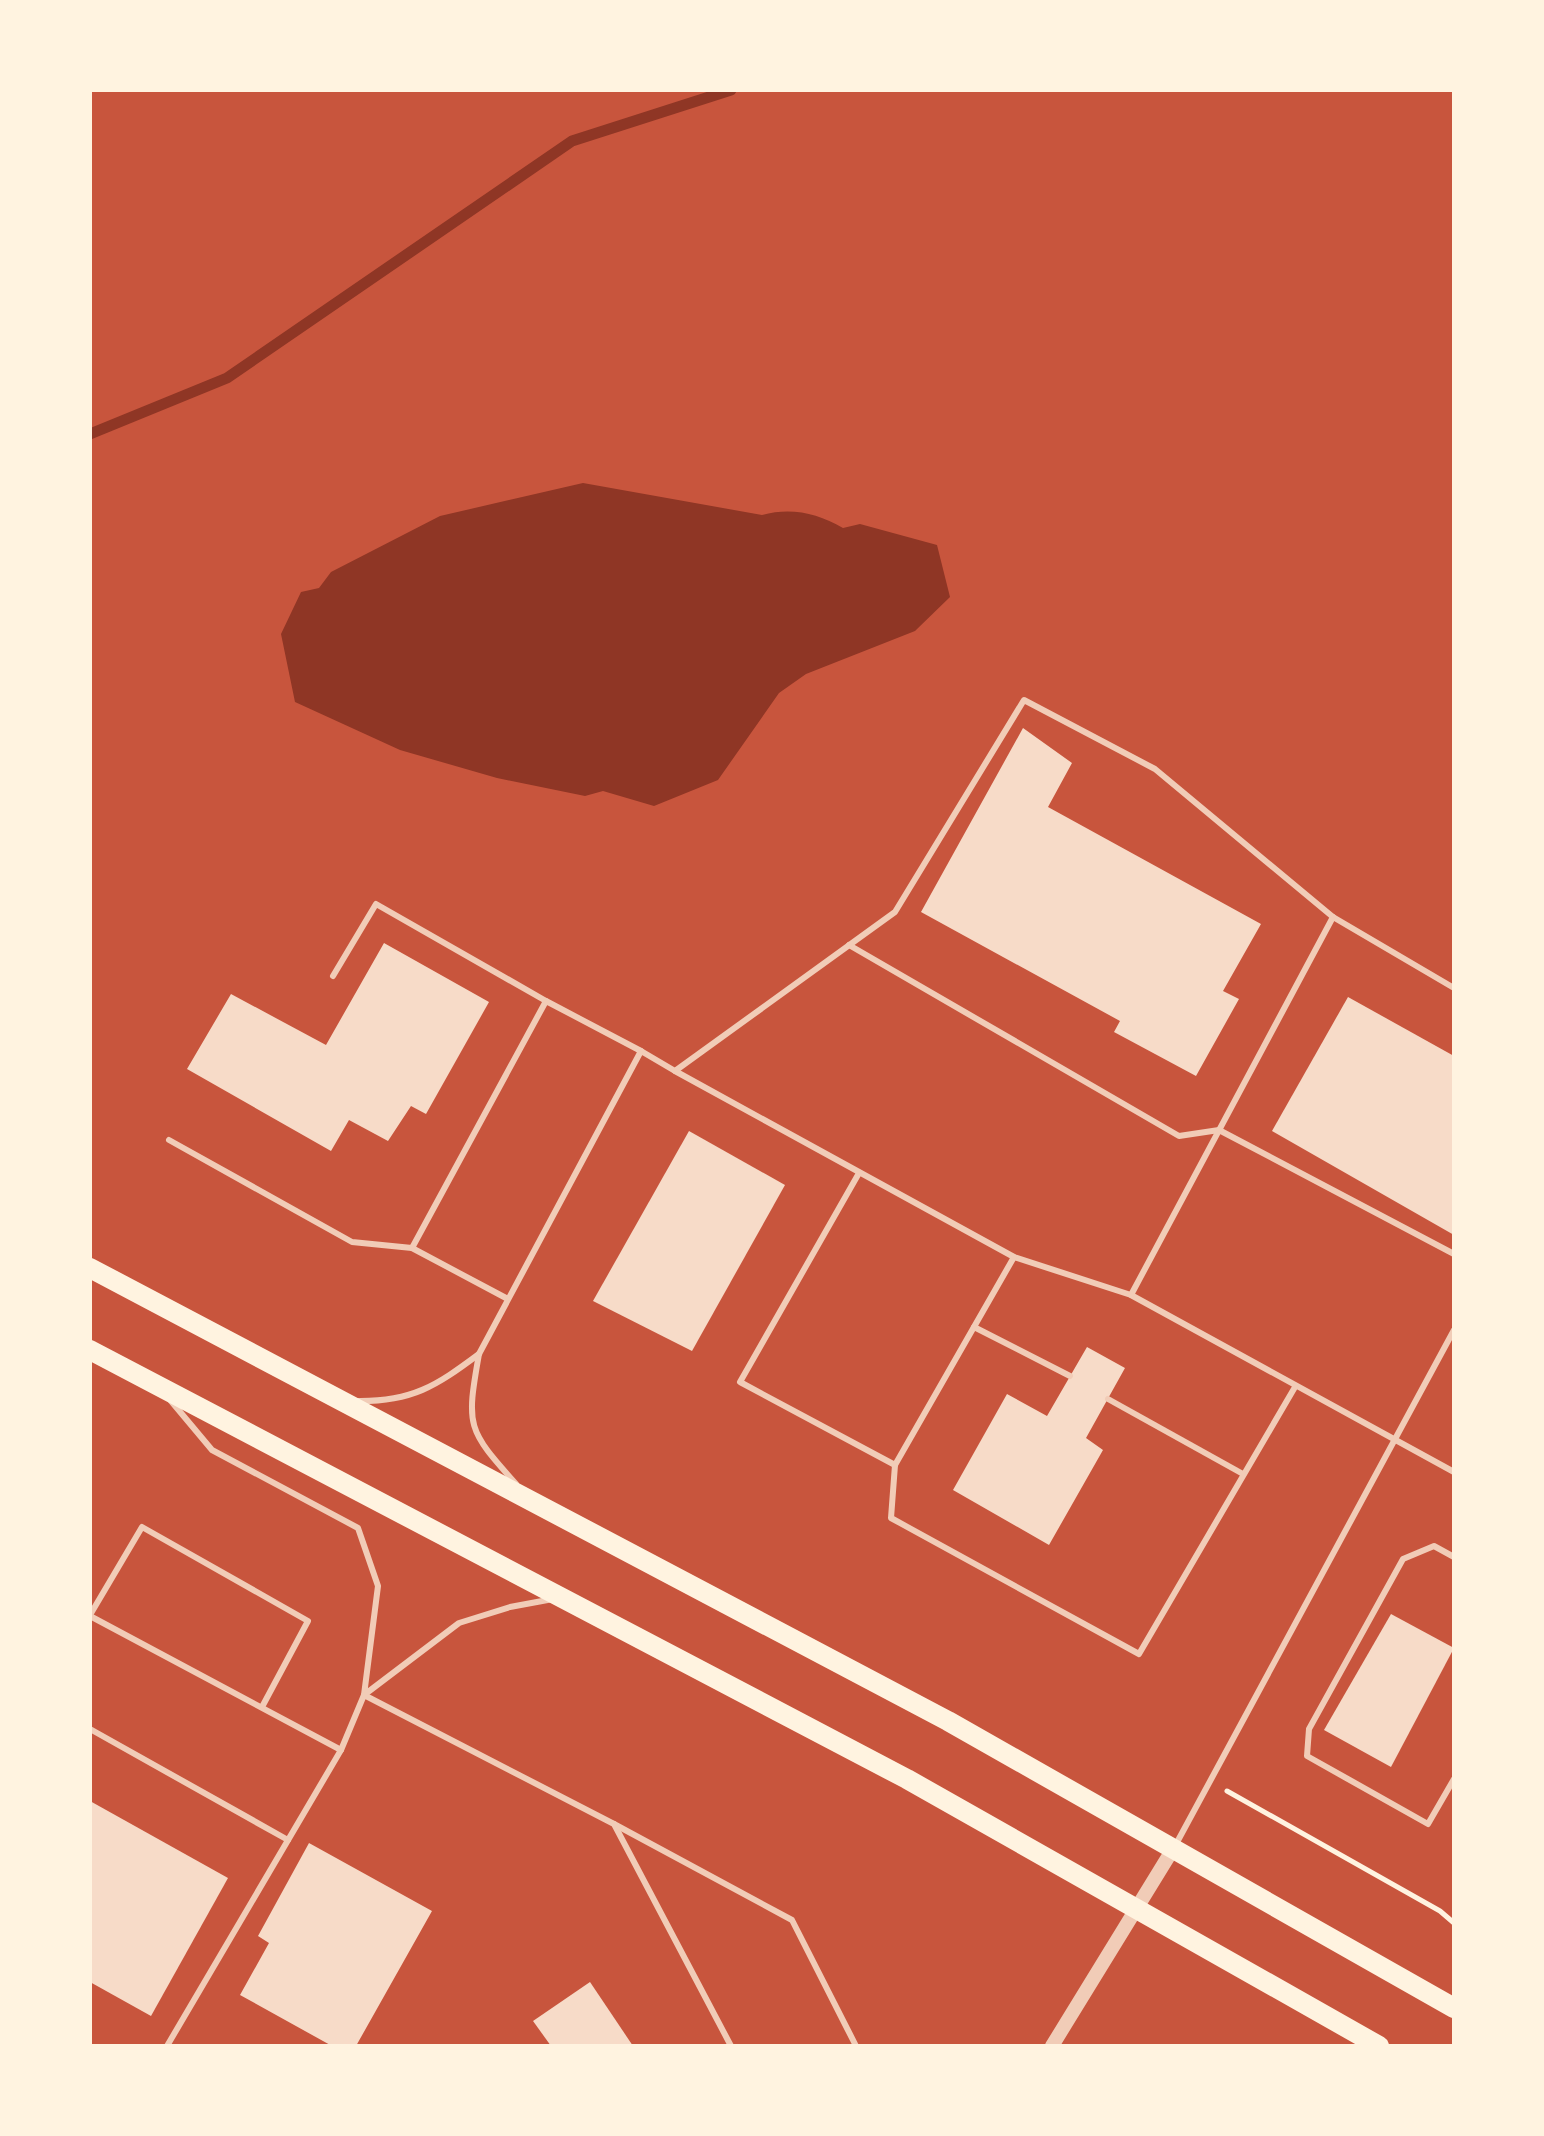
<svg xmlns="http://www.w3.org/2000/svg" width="1544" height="2136" viewBox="0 0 1544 2136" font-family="'Sofia Sans Condensed',sans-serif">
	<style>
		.water { fill: #8f3625 }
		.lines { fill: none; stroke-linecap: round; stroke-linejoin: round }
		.stream { stroke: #8f3625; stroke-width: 11 }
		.building { fill: #f7dbc8 }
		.path { stroke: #fff3e0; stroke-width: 5 }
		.service { stroke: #f1ccb7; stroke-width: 6 }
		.tertiary { stroke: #f1ccb7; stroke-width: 14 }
		.primary { stroke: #fff3e0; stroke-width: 20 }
	</style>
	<rect width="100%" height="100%" fill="#c8553d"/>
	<path class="water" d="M583,483L762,515C791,507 817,513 843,528L860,524L937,545L950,597L915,631L806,674L779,693L718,780L654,806L603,791L585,796L497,778L400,750L295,702L281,634L301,592L319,588L331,572L440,516Z"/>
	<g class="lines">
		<path class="stream" d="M90,434L227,378L572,141L731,90"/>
	</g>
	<g class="building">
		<path d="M1023,728L1072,763L1048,807L1261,924L1223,991L1239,999L1196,1076L1114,1032L1120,1021L921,912Z"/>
		<path d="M384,943L489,1002L426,1114L411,1106L388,1141L349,1120L331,1151L187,1069L231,994L326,1045Z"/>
		<path d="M1348,997L1454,1056V1235L1272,1131Z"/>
		<path d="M689,1131L785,1185L692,1351L593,1301Z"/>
		<path d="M1087,1347L1125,1368L1086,1438L1103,1450L1049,1545L953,1490L1007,1394L1047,1416Z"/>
		<path d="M1391,1614L1454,1648L1391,1767L1324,1730Z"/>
		<path d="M90,1801L228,1878L151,2016L90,1982Z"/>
		<path d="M309,1843L432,1911L356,2046H332L240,1995L269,1943L258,1936Z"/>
		<path d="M590,1982L633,2046H551L533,2021Z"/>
	</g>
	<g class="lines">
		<path class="path" d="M1227,1791L1440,1911L1454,1923"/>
		<g class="service">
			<path d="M849,945L1179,1136L1219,1130L1454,1254"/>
			<path d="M333,976L376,904L546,1001"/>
			<path d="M675,1071L1014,1257L1131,1295L1454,1472"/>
			<path d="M169,1140L352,1242L412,1248"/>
			<path d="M859,1173L740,1382L895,1465"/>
			<path d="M1014,1257L895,1465L891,1518L1139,1654L1295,1387"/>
			<path d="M1131,1295L1333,917"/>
			<path d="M506,1298L412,1248L546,1001L641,1051"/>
			<path d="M974,1327L1070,1376"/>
			<path d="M1108,1399L1243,1474"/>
			<path d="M171,1401L212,1450L358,1528L378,1586L364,1695L459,1623L510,1607L553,1599"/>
			<path d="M356,1401C412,1402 436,1386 479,1354"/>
			<path d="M516,1484C467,1429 466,1427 479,1354L641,1051L675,1071L895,912L1024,700L1155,769L1333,917L1454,988"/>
			<path d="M1454,1557L1434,1546L1403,1559L1309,1729L1307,1756L1428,1824L1454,1779"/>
			<path d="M90,1615L142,1527L308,1621L262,1707"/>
			<path d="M90,1616L341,1750"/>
			<path d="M90,1729L288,1840"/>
			<path d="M614,1824L792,1920L856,2046"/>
			<path d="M1175,1846L1454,1330"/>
			<path d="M167,2046L341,1750L364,1695L614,1824L731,2046"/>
		</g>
		<path class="tertiary" d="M1052,2046L1173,1849"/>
		<g class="primary">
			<path d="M90,1268L948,1721L1454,2008"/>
			<path d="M90,1350L907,1779L1379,2046"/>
		</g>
	</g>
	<rect width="1544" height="2136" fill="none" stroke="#fff3e0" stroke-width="184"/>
</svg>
